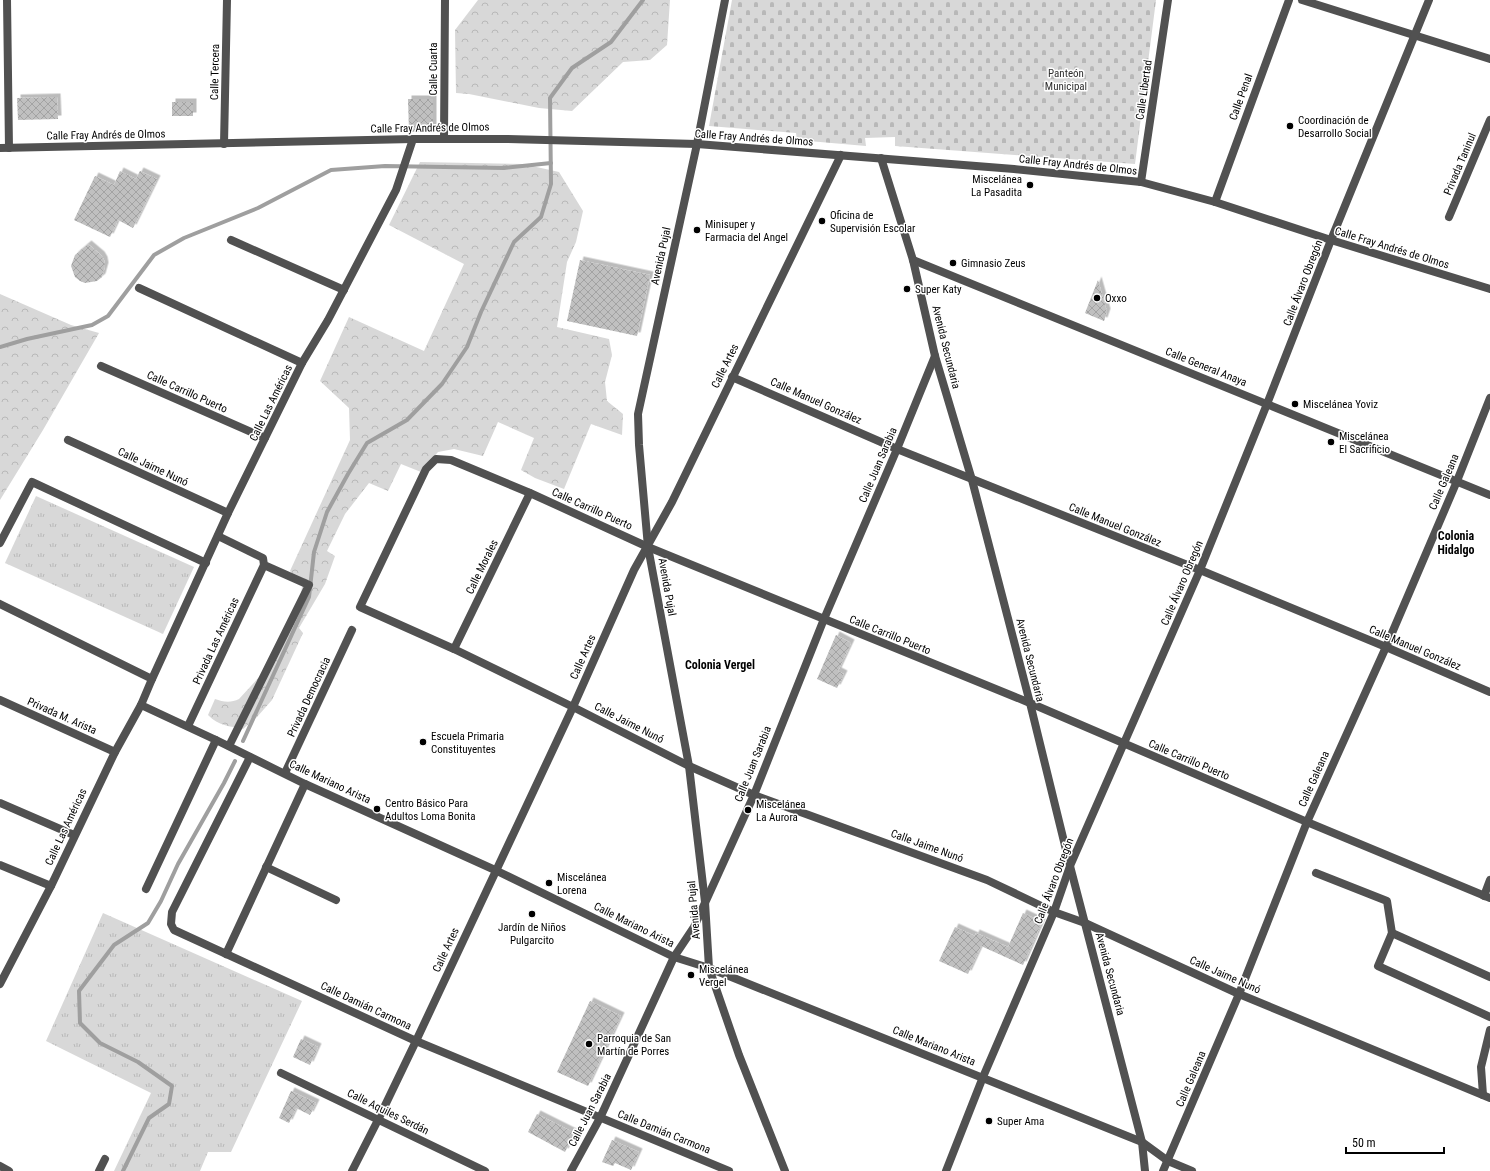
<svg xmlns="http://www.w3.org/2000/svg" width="1490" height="1171" viewBox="0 0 1490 1171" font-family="'Roboto Condensed',sans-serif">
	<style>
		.grass { fill: url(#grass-tufts) }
		.forest { fill: url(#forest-crowns) }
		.cemetery { fill: url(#cemetery-stones) }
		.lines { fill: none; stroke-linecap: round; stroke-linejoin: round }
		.stream { stroke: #9f9f9f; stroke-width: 4 }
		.building { fill: url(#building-cross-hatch); filter: url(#shadow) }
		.service { stroke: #515151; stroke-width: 8 }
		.minor { stroke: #515151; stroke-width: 8 }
		.tertiary { stroke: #515151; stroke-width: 8 }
		.poi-dot { fill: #000; stroke: #fff; stroke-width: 1.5 }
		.labels { text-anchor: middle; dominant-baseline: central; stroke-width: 3; stroke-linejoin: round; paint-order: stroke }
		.street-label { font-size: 11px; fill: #000; stroke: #fff }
		.park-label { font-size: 11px; fill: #2f2f2f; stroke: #fff }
		.poi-label { font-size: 11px; fill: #000; stroke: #fff; text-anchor: start }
		.neighbourhood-label { font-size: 12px; font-weight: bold; fill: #000; stroke: #fff }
	</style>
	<defs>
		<pattern id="grass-tufts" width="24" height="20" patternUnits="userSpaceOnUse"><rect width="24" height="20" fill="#d8d8d8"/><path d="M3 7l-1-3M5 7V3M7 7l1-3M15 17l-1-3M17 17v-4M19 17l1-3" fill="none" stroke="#b8b8b8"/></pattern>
		<pattern id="forest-crowns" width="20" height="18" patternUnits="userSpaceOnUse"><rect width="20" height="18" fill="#d8d8d8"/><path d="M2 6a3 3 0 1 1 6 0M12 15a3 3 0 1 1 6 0" fill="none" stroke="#b8b8b8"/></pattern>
		<pattern id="cemetery-stones" width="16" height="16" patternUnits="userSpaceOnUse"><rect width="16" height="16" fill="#d8d8d8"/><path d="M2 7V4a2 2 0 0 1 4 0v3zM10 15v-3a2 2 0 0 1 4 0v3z" fill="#b8b8b8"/></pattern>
		<pattern id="building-cross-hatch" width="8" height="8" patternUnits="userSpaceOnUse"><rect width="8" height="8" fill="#c0c0c0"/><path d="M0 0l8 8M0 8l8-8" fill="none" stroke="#a3a3a3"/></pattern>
		<filter id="shadow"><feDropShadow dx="3.5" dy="-3.5" stdDeviation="0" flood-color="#0004"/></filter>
	</defs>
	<rect width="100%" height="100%" fill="#fff"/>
	<g class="grass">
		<path d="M36,496L194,567L163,634L5,563Z"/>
		<path d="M103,913L302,1001L231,1152H208L200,1171H114L151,1093L46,1041Z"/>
	</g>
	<g class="forest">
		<path d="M478,0H670L667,45L650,60L623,62L572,111L539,108L469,94L456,93L455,30Z"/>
		<path d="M420,162L523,164L559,172L583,211L576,242L567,262L557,327L609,339L612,355L605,382L607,401L623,414L622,435L591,424L564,489L535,478L521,470L534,438L498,422L483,456L454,449L438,452L421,472L401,464L388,491L369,483L345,514L327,551L335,556L325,584L299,628L303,633L272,700L257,717L243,729C229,726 219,726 208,715L215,699C223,702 231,703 239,699L271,664L300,604L302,586L290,571L350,440L349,408L320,381L349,317L424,351L464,264L389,225Z"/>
		<path d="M0,294L71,325L99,333L43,430L0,500Z"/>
	</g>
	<path class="cemetery" d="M732,0H1156L1135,164L895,146V137L865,138L866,146L797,140L796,133L709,126Z"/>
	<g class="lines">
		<g class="stream">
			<path d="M0,347L27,339L92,325L108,316L154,255L184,238L258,208L331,170L385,166L504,168L551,163"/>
			<path d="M243,741L309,597L314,552L327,512L348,474L367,443L407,420L442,384L467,347L481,312L514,242L541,217L551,184L550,98L572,68L611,42L643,0"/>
			<path d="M123,1171L149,1118L169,1104L172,1086L138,1062L100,1043L80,1023L79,991L114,945L148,923L161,901L178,864L224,783L235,761"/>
		</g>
	</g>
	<g class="building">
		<path d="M57,97L58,119L18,120L17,98Z"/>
		<path d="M408,99H433V132H409Z"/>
		<rect x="172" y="102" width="21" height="14"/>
		<path d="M120,171L136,179L140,171L157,179L133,228L118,220L110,237L74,220L95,176L114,185Z"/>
		<path d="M88,244L101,255L104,260L105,266L102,277L97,281L85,283L80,281L75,277L71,266L75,255Z"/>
		<path d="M580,260L650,275L637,336L567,321Z"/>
		<path d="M1098,280L1107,312L1104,321L1085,313Z"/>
		<path d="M836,635L851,643L838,671L844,674L837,688L817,679Z"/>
		<path d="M1023,913L1042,922L1023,965L981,946L968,974L939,961L955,927L975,936L976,933L1008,947Z"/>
		<path d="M590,1001L621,1016L588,1086L557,1072Z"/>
		<path d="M301,1039L318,1047L310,1065L293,1057Z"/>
		<path d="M291,1091L316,1103L310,1115L296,1108L289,1123L279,1118Z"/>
		<path d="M537,1114L575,1133L565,1152L528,1132Z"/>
		<path d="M612,1140L639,1152L631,1170L615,1163L613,1166L602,1162Z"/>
	</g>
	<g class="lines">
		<g class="service">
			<path d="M1316,873L1387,901L1392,933L1378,966L1490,1017"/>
			<path d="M1392,933L1490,977"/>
			<path d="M1483,1095L1481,1067L1490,1030"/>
		</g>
		<g class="minor">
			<path d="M7,0L9,148"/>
			<path d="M725,0L697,144L638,414L639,445L648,547L689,766L705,902L709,968L739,1055L785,1171"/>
			<path d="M1302,0L1490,59"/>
			<path d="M444,139L445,0"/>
			<path d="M224,144L227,0"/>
			<path d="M1141,182L1168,0"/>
			<path d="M1215,202L1289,0"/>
			<path d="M1449,217L1490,120"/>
			<path d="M231,240L344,290"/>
			<path d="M913,260L1490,495"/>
			<path d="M139,288L302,363"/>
			<path d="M101,366L265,438"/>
			<path d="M732,377L897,449L1200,570L1386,647L1490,692"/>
			<path d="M68,440L228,513"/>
			<path d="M218,536L263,558L264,565L309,585L229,746"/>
			<path d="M0,543L32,482L206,563"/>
			<path d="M0,604L152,679"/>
			<path d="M454,649L530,493"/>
			<path d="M0,700L115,752"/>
			<path d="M141,705L216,740L305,784L495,870L674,957L709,968L1142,1142L1168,1161L1192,1171"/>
			<path d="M188,726L264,565"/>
			<path d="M250,757L172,912L171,924L174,930L416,1041L729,1171"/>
			<path d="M285,773L352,630"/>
			<path d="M0,803L74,835"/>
			<path d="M0,865L51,886"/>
			<path d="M266,867L336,900"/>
			<path d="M146,889L216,740"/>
			<path d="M1484,896L1490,880"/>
			<path d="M1490,898L1307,822L1030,703L648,547L530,493L451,460L436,459L426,469L360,607L454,649L573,707L689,766L754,795L987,880L1054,912L1085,923L1239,994L1490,1098"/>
			<path d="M226,954L305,784"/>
			<path d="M0,984L51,886L115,752L141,705L152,679L228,513L302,363L328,320L396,190L413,139"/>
			<path d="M281,1073L485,1171"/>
			<path d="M0,1166L9,1171"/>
			<path d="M99,1171L105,1159"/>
			<path d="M352,1171L378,1120L416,1041L573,707L634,570L672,502L841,155"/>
			<path d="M571,1171L600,1118L674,957L694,927L754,795L824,619L897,449L935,356"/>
			<path d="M946,1171L983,1077L1054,912L1070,866L1200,570L1267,404L1331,240L1429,0"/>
			<path d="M1163,1171L1239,994L1307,822L1386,647L1457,481L1490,398"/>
		</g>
		<g class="tertiary">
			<path d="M0,148L413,139H507L697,144L1014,169L1141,182L1215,202L1331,240L1490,289"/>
			<path d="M881,158L913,260L935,356L972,480L1030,703L1070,866L1142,1142L1145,1171"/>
		</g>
	</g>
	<g class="poi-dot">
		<circle cx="1290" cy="126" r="4"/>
		<circle cx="1030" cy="185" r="4"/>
		<circle cx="822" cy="221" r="4"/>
		<circle cx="697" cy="230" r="4"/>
		<circle cx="953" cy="263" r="4"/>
		<circle cx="907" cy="289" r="4"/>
		<circle cx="1097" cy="298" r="4"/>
		<circle cx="1295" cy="404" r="4"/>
		<circle cx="1331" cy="442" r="4"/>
		<circle cx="423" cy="742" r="4"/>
		<circle cx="377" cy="809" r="4"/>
		<circle cx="748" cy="810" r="4"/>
		<circle cx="549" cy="883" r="4"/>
		<circle cx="532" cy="914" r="4"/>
		<circle cx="691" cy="975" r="4"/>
		<circle cx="589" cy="1044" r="4"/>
		<circle cx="989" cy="1121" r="4"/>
	</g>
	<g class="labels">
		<g class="street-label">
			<text transform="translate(433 69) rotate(-90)">Calle Cuarta</text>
			<text transform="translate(215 72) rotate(-89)">Calle Tercera</text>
			<text transform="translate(1144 90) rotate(-82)">Calle Libertad</text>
			<text transform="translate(1241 97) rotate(-70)">Calle Penal</text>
			<text transform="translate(430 128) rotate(-1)">Calle Fray Andrés de Olmos</text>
			<text transform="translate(106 135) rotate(-1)">Calle Fray Andrés de Olmos</text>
			<text transform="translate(754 138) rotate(4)">Calle Fray Andrés de Olmos</text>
			<text transform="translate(1460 164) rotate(-67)">Privada Taninul</text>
			<text transform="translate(1078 165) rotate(6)">Calle Fray Andrés de Olmos</text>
			<text transform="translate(1392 248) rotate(17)">Calle Fray Andrés de Olmos</text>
			<text transform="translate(661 256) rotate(-78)">Avenida Pujal</text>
			<text transform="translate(1303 283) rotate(-69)">Calle Álvaro Obregón</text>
			<text transform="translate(946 347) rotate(76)">Avenida Secundaria</text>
			<text transform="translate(725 366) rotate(-64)">Calle Artes</text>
			<text transform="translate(1206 367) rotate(22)">Calle General Anaya</text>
			<text transform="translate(187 392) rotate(24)">Calle Carrillo Puerto</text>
			<text transform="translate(816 401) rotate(24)">Calle Manuel González</text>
			<text transform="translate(271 403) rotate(-64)">Calle Las Américas</text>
			<text transform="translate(878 465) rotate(-67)">Calle Juan Sarabia</text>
			<text transform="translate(153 467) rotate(25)">Calle Jaime Nunó</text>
			<text transform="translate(1444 482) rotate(-67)">Calle Galeana</text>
			<text transform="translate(592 509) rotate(24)">Calle Carrillo Puerto</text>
			<text transform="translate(1115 525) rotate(22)">Calle Manuel González</text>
			<text transform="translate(482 567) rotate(-64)">Calle Morales</text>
			<text transform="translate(1182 583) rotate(-67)">Calle Álvaro Obregón</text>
			<text transform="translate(667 587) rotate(80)">Avenida Pujal</text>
			<text transform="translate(890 635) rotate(22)">Calle Carrillo Puerto</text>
			<text transform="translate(216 641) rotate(-65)">Privada Las Américas</text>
			<text transform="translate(1415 648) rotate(23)">Calle Manuel González</text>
			<text transform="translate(583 657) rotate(-66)">Calle Artes</text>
			<text transform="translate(1030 660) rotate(76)">Avenida Secundaria</text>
			<text transform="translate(309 697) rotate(-65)">Privada Democracia</text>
			<text transform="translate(62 716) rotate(24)">Privada M. Arista</text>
			<text transform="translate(629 723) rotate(27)">Calle Jaime Nunó</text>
			<text transform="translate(1189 760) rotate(23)">Calle Carrillo Puerto</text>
			<text transform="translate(753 764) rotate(-68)">Calle Juan Sarabia</text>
			<text transform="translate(1314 779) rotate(-66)">Calle Galeana</text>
			<text transform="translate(330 782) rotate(25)">Calle Mariano Arista</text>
			<text transform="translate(66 827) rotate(-65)">Calle Las Américas</text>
			<text transform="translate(927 846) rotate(20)">Calle Jaime Nunó</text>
			<text transform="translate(1054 881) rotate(-69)">Calle Álvaro Obregón</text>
			<text transform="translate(694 910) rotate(-95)">Avenida Pujal</text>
			<text transform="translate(634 925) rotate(26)">Calle Mariano Arista</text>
			<text transform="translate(446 950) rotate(-65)">Calle Artes</text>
			<text transform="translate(1110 974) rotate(75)">Avenida Secundaria</text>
			<text transform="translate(1225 975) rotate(24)">Calle Jaime Nunó</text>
			<text transform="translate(366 1006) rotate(25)">Calle Damián Carmona</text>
			<text transform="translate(934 1046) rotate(22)">Calle Mariano Arista</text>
			<text transform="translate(1191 1079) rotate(-67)">Calle Galeana</text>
			<text transform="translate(590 1110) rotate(-63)">Calle Juan Sarabia</text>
			<text transform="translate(388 1112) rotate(26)">Calle Aquiles Serdán</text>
			<text transform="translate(664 1132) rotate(22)">Calle Damián Carmona</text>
		</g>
		<g class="park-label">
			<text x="1066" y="73">Panteón<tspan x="1066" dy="13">Municipal</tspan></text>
		</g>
		<g class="poi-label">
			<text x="1298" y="120">Coordinación de<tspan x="1298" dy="13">Desarrollo Social</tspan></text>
			<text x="1022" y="179" text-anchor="end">Miscelánea<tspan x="1022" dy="13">La Pasadita</tspan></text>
			<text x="830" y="215">Oficina de<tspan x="830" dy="13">Supervisión Escolar</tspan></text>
			<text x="705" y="224">Minisuper y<tspan x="705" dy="13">Farmacia del Angel</tspan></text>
			<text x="961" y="263">Gimnasio Zeus</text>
			<text x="915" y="289">Super Katy</text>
			<text x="1105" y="298">Oxxo</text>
			<text x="1303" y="404">Miscelánea Yoviz</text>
			<text x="1339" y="436">Miscelánea<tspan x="1339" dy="13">El Sacrificio</tspan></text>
			<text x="431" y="736">Escuela Primaria<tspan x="431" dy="13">Constituyentes</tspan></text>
			<text x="385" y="803">Centro Básico Para<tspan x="385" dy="13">Adultos Loma Bonita</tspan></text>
			<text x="756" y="804">Miscelánea<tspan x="756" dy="13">La Aurora</tspan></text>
			<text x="557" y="877">Miscelánea<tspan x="557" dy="13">Lorena</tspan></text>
			<text x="532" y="927" text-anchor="middle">Jardín de Niños<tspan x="532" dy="13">Pulgarcito</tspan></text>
			<text x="699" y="969">Miscelánea<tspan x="699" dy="13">Vergel</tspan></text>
			<text x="597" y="1038">Parroquia de San<tspan x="597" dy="13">Martín de Porres</tspan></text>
			<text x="997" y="1121">Super Ama</text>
		</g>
		<g class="neighbourhood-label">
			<text x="1456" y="536">Colonia<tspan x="1456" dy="14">Hidalgo</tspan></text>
			<text x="720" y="665">Colonia Vergel</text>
		</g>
	</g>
	<path d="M1346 1147v6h98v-6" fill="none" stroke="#000000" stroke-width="2"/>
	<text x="1352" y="1147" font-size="12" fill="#000000" stroke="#ffffff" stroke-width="3" paint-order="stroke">50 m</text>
</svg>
